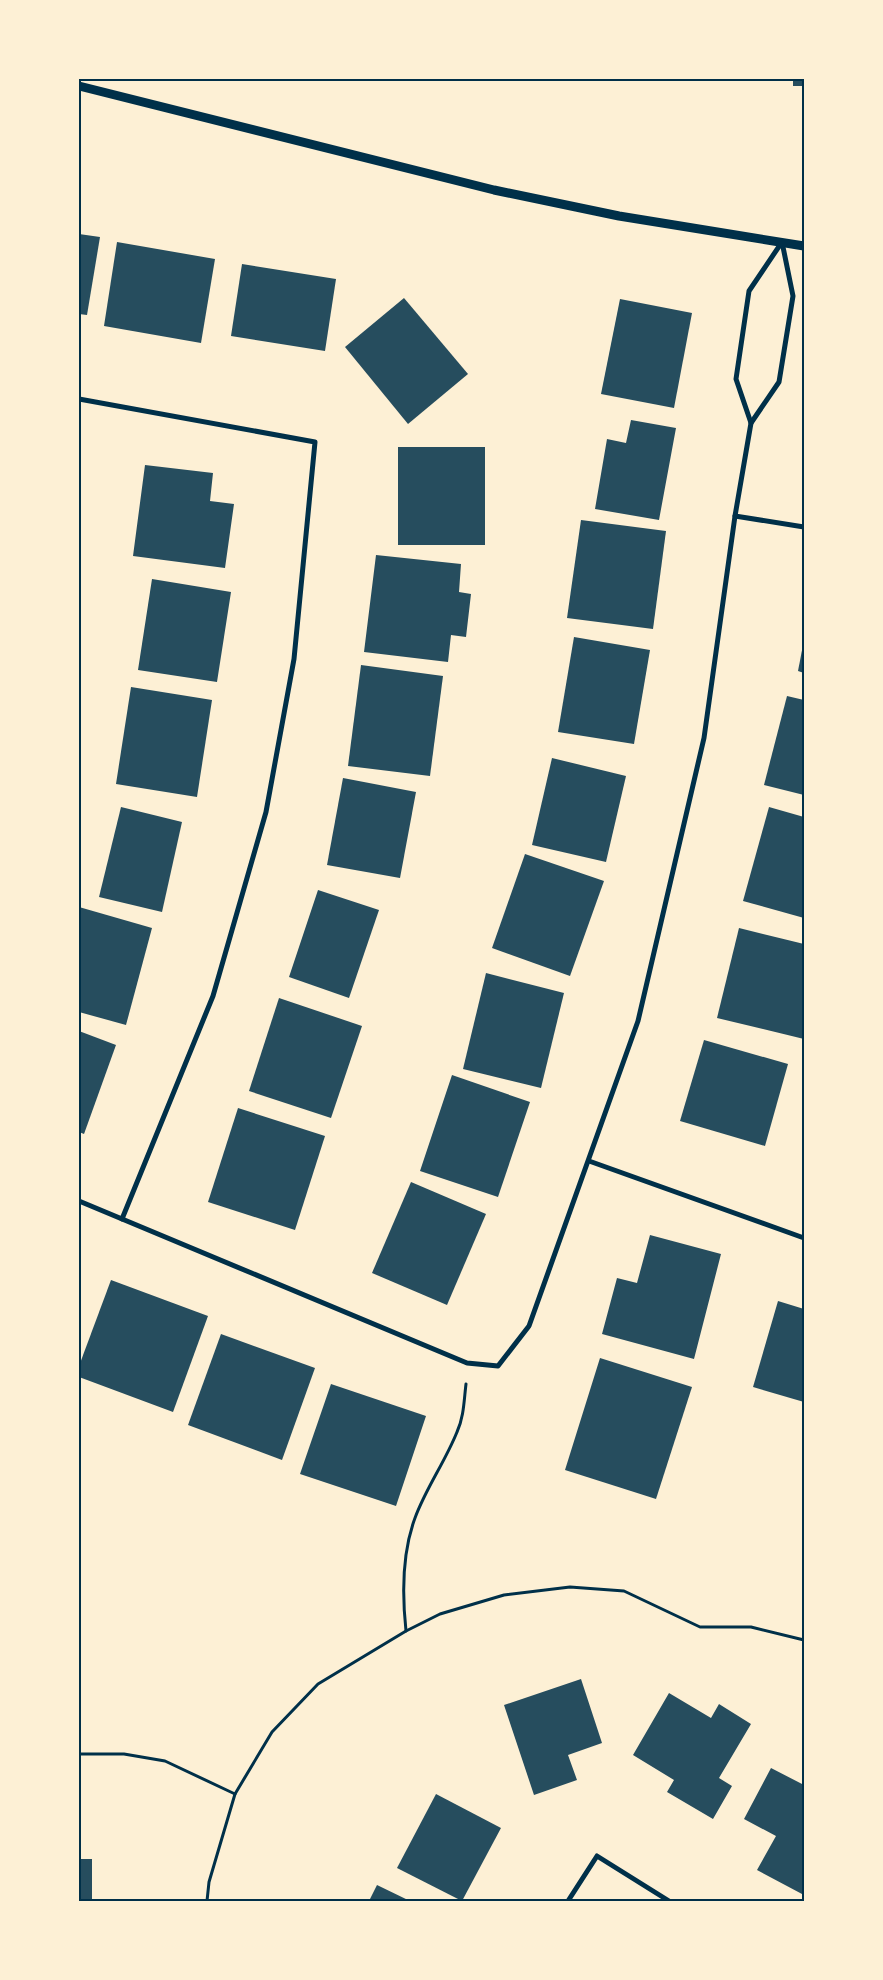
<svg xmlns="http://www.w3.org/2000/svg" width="883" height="1980" viewBox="0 0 883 1980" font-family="'Source Sans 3',sans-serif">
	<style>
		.building { fill: #264d5e }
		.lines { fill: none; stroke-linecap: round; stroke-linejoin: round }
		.path { stroke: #003049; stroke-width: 3 }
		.minor { stroke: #003049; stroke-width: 5 }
		.tertiary { stroke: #003049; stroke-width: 9 }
		.neatline { fill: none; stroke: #003049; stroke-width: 2 }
	</style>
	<rect width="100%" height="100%" fill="#fdf0d5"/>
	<g class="building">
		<rect x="793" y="79" width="11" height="7"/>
		<path d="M79,234L100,237L87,315L79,314Z"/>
		<path d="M117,242L215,259L201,343L104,326Z"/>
		<path d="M242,264L336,279L325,351L231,336Z"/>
		<path d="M404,298L468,374L408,424L345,347Z"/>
		<path d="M620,299L692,313L674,408L601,394Z"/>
		<path d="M631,420L676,428L659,520L595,509L607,439L626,443Z"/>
		<rect x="398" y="447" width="87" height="98"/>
		<path d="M145,465L213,473L210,501L234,504L225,568L133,556Z"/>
		<path d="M581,520L666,531L653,629L567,618Z"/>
		<path d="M376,555L461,564L459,592L471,594L466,637L451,635L448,662L364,652Z"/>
		<path d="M152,579L231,592L217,682L138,670Z"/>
		<path d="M574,637L650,650L634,744L558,732Z"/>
		<path d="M803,645L804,646V673L798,671Z"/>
		<path d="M361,665L443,676L430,776L348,766Z"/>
		<path d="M131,687L212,700L197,797L116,784Z"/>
		<path d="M787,696L804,700V795L764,785Z"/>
		<path d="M552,758L626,776L606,862L532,845Z"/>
		<path d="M343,778L416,792L400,878L327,865Z"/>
		<path d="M121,807L182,822L162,912L99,897Z"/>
		<path d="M769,807L804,817V918L743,901Z"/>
		<path d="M525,854L604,881L570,976L492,948Z"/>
		<path d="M318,890L379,910L349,998L289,977Z"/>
		<path d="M79,907L152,928L126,1025L79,1012Z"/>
		<path d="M739,928L804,944V1039L717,1018Z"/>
		<path d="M486,973L564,993L541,1088L463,1069Z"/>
		<path d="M279,998L362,1026L331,1118L249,1091Z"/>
		<path d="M79,1031L116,1045L84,1134L79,1132Z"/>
		<path d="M704,1040L788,1064L765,1146L680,1121Z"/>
		<path d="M452,1075L530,1102L498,1197L420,1171Z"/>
		<path d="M238,1108L325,1136L295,1230L208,1202Z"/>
		<path d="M411,1182L486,1214L447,1305L372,1273Z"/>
		<path d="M650,1235L721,1254L694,1359L602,1334L617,1278L637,1283Z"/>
		<path d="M111,1280L208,1316L173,1412L79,1377V1366Z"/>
		<path d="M778,1301L804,1309V1402L753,1387Z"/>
		<path d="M221,1334L315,1368L282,1460L188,1425Z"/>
		<path d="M600,1358L692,1387L656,1499L565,1470Z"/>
		<path d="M331,1384L426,1416L396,1506L300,1474Z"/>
		<path d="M581,1679L602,1743L568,1755L577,1780L534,1795L504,1705Z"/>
		<path d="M669,1693L711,1718L719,1704L751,1724L719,1778L732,1786L713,1819L667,1792L674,1780L633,1755Z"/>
		<path d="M771,1768L804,1785V1889L802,1894L757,1870L776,1836L744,1819Z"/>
		<path d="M436,1794L501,1828L462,1901L397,1868Z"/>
		<rect x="79" y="1859" width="13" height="42"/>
		<path d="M377,1885L410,1901H369Z"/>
	</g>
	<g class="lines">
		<g class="path">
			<path d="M406,1631C402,1594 402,1553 415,1518C426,1488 445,1462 457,1432C464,1417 464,1400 466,1384"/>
			<path d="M79,1754H124L165,1761L235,1794"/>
			<path d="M207,1901L209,1882L235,1794L272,1732L318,1684L406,1631L440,1614L504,1595L570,1587L624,1591L700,1627H751L804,1640"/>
		</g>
		<g class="minor">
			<path d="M79,399L315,442L294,659L266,812L213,996L122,1219"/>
			<path d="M751,423L736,379L749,291L782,242"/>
			<path d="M735,516L804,527"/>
			<path d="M589,1161L804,1238"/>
			<path d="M79,1201L467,1363L498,1366L529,1326L638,1021L704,738L735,516L751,423L779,382L793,296L782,242"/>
			<path d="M568,1901L597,1856L669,1901"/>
		</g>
		<path class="tertiary" d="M79,86L494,190L619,216L804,246"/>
	</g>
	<rect width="883" height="1980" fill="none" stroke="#fdf0d5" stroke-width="160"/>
	<rect x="80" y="80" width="723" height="1820" class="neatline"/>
</svg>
